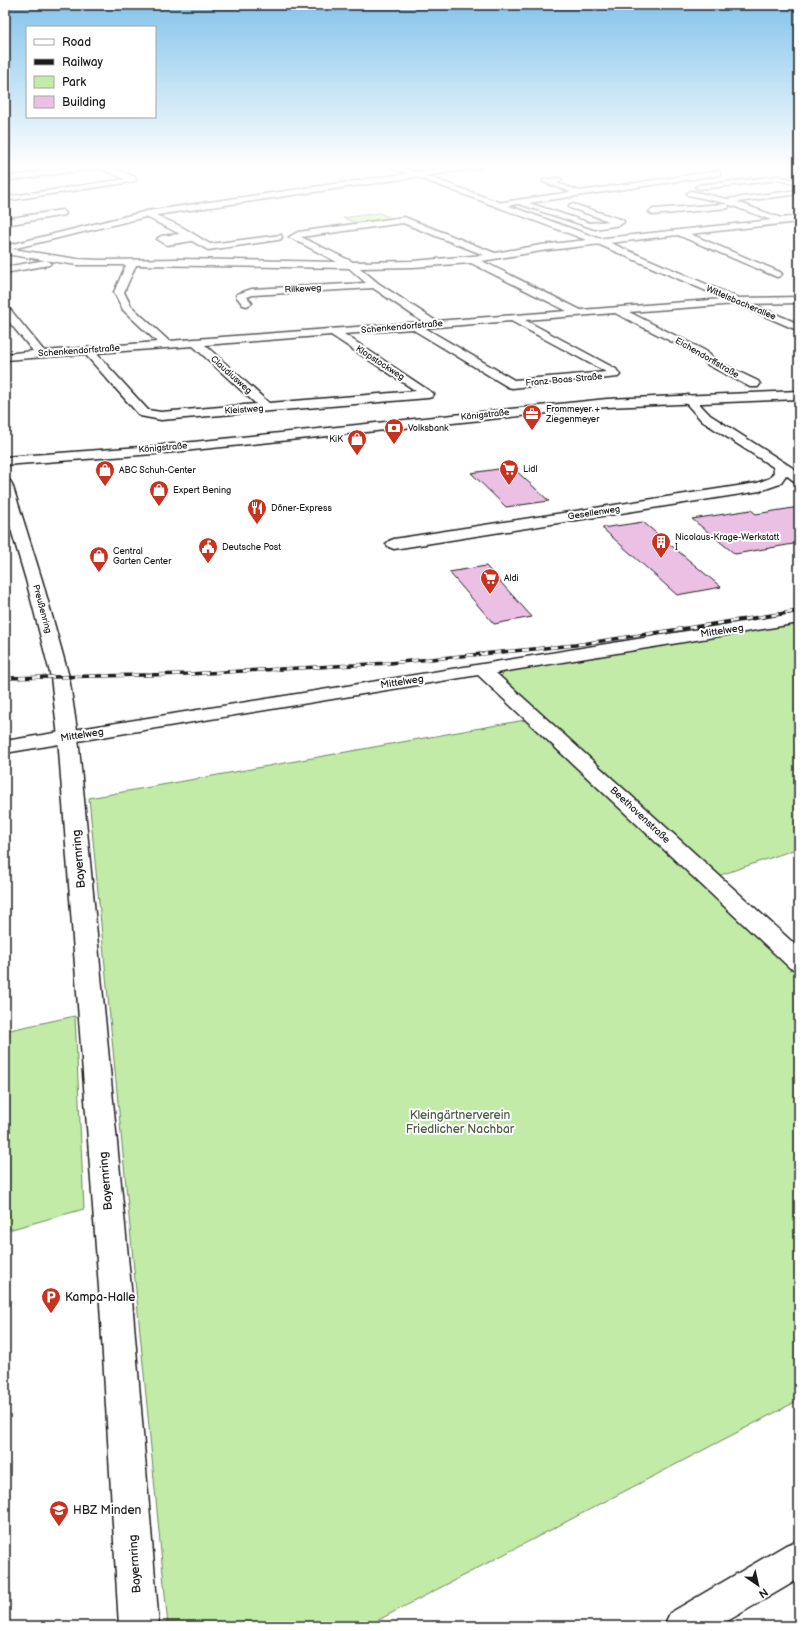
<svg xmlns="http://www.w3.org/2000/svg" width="804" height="1631" viewBox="0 0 804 1631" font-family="'Balsamiq Sans',sans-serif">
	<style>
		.green { fill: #c2eba7; stroke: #6f8462 }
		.building { fill: #ecc0e5; stroke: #1c1c1c }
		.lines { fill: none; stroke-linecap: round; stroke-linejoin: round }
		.minor-casing { stroke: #1c1c1c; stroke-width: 3 }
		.tertiary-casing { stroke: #1c1c1c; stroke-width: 3 }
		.secondary-casing { stroke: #1c1c1c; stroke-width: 3 }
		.minor { fill: #fff; fill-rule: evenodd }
		.tertiary { fill: #fff; fill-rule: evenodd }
		.secondary { fill: #fff; fill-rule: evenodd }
		.rail-casing { stroke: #1c1c1c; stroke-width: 3.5 }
		.rail { stroke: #fff; stroke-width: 2.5; stroke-dasharray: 7; stroke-linecap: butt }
		.labels { text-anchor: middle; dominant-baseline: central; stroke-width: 4; stroke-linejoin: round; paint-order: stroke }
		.far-street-label { font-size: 9px; fill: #1c1c1c; stroke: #fff }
		.far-poi-label { font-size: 9px; fill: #1c1c1c; stroke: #fff; text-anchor: start }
		.street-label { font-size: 10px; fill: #1c1c1c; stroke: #fff }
		.near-street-label { font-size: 12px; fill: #1c1c1c; stroke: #fff }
		.near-park-label { font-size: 12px; fill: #4e5a46; stroke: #fff }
		.near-poi-label { font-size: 12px; fill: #1c1c1c; stroke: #fff; text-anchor: start }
	</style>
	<rect width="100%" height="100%" fill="#fff"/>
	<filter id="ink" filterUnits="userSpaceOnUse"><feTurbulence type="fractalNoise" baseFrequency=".025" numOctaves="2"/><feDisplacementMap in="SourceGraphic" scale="8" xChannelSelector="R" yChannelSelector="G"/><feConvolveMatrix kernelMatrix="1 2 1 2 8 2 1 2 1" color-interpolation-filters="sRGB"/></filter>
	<g filter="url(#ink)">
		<g class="green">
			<path d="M379,213L393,219L358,224L343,218Z"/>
			<path d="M799,623V848L715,877L502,680L501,676L506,671Z"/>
			<path d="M525,720L799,971V1400L367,1626H168L89,798Z"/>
			<path d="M75,1016L84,1209L5,1231V1031Z"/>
		</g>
		<g class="building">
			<path d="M512,467L549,501L506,507L471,473Z"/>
			<path d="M799,507V543L735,554L692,519L751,510L756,514Z"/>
			<path d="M643,522L721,587L677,595L602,528Z"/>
			<path d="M486,566L532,617L494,624L449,572Z"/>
		</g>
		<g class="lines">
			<g class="minor-casing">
				<g id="minor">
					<path d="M79,166H108L135,177L136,180L132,182L5,201V197L125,179L99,168L5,181V177Z"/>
					<path d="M460,166H481L478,168L156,215L182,227L210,244L281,235L282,237L281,239L278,240L208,250L192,241L167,245L157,239L161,236L180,234L146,217L12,249L77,259L100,260L180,259L337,262L289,237L298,232L404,217L495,253L541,245L771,220L725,203L688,195L687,193L691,191L727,199L799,190V194L737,202L781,218L799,216V222L690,234L780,272L782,274L780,276L777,277L678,235L541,251L482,261L581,310L736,298L799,297V303L736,304L629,312L706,351L716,361L758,381L760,384L758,387H750L708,365L698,355L615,313L525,320L616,369L620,375L618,377L512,388L508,387L412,329L344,334L434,394L432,397L428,398L161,420L140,416L85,354L5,360V354L33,351L5,317V307L9,308L44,351L157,342L123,310L114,292L126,265H77L5,254V246L147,211ZM403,223L484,255L413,261L353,262L301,237ZM471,263L567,311L436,321L378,283L360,268L413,267ZM136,265L349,268L366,283L252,289L237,294L236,296L243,305L247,306L252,303L247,297L253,295L373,288L423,322L169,341L131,306L124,292ZM511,321L606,372L514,380L425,328ZM331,335L416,391L269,403L205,345ZM193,346L256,404L161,412L148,410L96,353Z"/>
					<path d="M717,171H720V175L529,203L590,223L609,221L570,208L569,206L570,204H573L623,220L624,222L620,225L595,229L519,204L497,207L493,205L497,203L571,192L543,182L544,180L559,178L563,180L557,183L580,191Z"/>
					<path d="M779,176L799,181V185L779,180L699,189L695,187L699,185Z"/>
					<path d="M725,204H728L729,206L728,208L653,215L649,212L653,209Z"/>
					<path d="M62,210L66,213L65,215L5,225V219Z"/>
					<path d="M46,260L51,263L49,265L5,273V267Z"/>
					<path d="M688,395L692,396L710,415L799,472V482L794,481L786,475L780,484L760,491L394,549L389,547L386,544L389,541L394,539L757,483L770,478L774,472L773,467L702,421L682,399L684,396Z"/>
					<path d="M799,613V623L496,673L799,948V970L790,968L478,675L5,753V741Z"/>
					<path d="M799,1540V1579L719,1626H664L670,1613L786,1545Z"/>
				</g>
			</g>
			<g class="tertiary-casing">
				<g id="tertiary">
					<path d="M387,166H399L606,241L799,324V331L600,245Z"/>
					<path d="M5,480L10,481L12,484L42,580L69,677L78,737L131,1288L159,1626H119L99,1288L58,737L51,677L26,580L5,509Z"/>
				</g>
			</g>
			<g class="secondary-casing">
				<path id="secondary" d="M799,391V399L607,407L154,454L5,465V457L154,446L607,399Z"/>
			</g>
			<use href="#minor" class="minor"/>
			<use href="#tertiary" class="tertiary"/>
			<use href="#secondary" class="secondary"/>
			<g class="rail-casing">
				<path id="rail" d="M5,678L189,674L390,663L575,645L799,611"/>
			</g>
			<use href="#rail" class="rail"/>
		</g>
	</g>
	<linearGradient id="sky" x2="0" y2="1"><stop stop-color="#84c4eb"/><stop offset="0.42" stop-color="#fff"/><stop offset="1" stop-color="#fff" stop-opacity="0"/></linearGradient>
	<rect width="804" height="395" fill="url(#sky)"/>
	<defs>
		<g id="office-pin" transform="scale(1)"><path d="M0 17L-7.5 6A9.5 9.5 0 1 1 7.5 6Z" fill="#c8321e" stroke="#fff"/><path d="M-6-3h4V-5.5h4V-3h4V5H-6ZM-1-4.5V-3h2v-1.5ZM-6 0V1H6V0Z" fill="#fff"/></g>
		<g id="bank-pin" transform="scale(1)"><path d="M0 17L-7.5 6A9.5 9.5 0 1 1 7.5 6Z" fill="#c8321e" stroke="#fff"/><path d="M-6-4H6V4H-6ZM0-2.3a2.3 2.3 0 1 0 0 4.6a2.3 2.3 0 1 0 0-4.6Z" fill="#fff"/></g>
		<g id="shop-pin" transform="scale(1)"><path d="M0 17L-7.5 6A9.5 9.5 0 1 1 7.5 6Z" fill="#c8321e" stroke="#fff"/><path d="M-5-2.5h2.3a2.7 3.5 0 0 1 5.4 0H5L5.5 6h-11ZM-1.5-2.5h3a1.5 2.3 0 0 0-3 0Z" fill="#fff"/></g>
		<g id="supermarket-pin" transform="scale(1)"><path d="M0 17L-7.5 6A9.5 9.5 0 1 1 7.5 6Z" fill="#c8321e" stroke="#fff"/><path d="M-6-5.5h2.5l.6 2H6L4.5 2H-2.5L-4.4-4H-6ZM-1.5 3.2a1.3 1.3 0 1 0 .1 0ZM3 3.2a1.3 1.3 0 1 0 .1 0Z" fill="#fff"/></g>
		<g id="restaurant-pin" transform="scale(1)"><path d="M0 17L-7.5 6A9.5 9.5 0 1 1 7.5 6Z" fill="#c8321e" stroke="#fff"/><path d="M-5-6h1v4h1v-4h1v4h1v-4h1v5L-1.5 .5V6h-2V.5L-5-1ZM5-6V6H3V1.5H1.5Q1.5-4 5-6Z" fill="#fff"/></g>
		<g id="building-pin" transform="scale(1)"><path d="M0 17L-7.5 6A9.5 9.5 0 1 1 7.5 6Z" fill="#c8321e" stroke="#fff"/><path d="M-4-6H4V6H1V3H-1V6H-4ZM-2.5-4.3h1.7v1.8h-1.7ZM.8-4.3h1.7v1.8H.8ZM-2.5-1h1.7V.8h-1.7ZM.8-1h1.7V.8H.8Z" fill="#fff"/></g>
		<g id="civic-pin" transform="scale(1)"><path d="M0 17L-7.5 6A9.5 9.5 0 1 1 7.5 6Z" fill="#c8321e" stroke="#fff"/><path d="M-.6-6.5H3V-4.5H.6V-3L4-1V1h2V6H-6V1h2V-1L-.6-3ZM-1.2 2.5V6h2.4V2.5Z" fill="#fff"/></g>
		<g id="parking-pin" transform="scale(1)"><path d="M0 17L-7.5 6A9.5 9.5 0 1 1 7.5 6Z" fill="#c8321e" stroke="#fff"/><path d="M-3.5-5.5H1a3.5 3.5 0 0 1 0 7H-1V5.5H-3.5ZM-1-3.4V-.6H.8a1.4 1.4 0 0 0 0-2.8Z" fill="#fff"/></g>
		<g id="school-pin" transform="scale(1)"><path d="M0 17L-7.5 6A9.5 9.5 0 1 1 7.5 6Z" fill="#c8321e" stroke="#fff"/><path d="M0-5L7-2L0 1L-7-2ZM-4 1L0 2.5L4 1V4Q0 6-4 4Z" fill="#fff"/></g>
	</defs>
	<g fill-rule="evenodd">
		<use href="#office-pin" x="532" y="414"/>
		<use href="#bank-pin" x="394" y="428"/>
		<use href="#shop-pin" x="357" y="439"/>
		<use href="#supermarket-pin" x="509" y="469"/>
		<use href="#shop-pin" x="105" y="470"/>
		<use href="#shop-pin" x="159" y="490"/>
		<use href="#restaurant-pin" x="257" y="508"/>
		<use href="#building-pin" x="661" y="542"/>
		<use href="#civic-pin" x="208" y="547"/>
		<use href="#shop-pin" x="99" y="556"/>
		<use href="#supermarket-pin" x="490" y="578"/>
		<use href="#parking-pin" x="51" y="1297"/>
		<use href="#school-pin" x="59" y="1510"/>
	</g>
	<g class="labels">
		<g class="far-street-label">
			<text transform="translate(303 289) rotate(-3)">Rilkeweg</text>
			<text transform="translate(741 303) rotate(23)">Wittelsbacherallee</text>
			<text transform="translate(402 327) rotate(-5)">Schenkendorfstraße</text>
			<text transform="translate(79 351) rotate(-4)">Schenkendorfstraße</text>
			<text transform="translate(707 358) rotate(30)">Eichendorffstraße</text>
			<text transform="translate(380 363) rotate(33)">Klopstockweg</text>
			<text transform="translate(231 375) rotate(42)">Claudiusweg</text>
			<text transform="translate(564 380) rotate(-5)">Franz-Boas-Straße</text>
			<text transform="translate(244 410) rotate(-4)">Kleistweg</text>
			<text transform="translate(485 415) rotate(-6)">Königstraße</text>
			<text transform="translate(163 448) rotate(-5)">Königstraße</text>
			<text transform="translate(594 513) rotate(-9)">Gesellenweg</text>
			<text transform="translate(42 609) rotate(75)">Preußenring</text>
		</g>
		<g class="far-poi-label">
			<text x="546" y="409">Frommeyer +<tspan x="546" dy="10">Ziegenmeyer</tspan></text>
			<text x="408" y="428">Volksbank</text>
			<text x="343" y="439" text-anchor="end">KiK</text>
			<text x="523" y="469">Lidl</text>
			<text x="119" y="470">ABC Schuh-Center</text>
			<text x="173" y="490">Expert Bening</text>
			<text x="271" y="508">Döner-Express</text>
			<text x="675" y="537">Nicolaus-Krage-Werkstatt<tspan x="675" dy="10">I</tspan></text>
			<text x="222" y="547">Deutsche Post</text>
			<text x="113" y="551">Central<tspan x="113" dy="10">Garten Center</tspan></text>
			<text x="504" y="578">Aldi</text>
		</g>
		<g class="street-label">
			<text transform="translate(722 631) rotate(-9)">Mittelweg</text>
			<text transform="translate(402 682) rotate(-9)">Mittelweg</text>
			<text transform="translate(82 735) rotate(-9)">Mittelweg</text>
			<text transform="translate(640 815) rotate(43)">Beethovenstraße</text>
		</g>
		<g class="near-street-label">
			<text transform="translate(79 859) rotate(-95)">Bayernring</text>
			<text transform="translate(106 1181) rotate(-95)">Bayernring</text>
			<text transform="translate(135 1564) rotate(-94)">Bayernring</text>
		</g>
		<g class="near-park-label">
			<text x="460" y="1115">Kleingärtnerverein<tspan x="460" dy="14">Friedlicher Nachbar</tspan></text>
		</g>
		<g class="near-poi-label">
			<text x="65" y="1297">Kampa-Halle</text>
			<text x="73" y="1510">HBZ Minden</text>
		</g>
	</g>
	<rect width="804" height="1631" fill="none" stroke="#fff" stroke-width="20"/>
	<rect x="10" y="10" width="784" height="1611" fill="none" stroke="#1c1c1c" stroke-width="1.5" filter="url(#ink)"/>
	<rect x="26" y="26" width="130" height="92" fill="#ffffff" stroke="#a4a4a4"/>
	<rect x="34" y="39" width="20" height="6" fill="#ffffff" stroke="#a4a4a4"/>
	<text x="62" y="46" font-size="12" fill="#1c1c1c">Road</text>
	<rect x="34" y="59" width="20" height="6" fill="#1c1c1c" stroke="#a4a4a4"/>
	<text x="62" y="66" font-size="12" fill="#1c1c1c">Railway</text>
	<rect x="34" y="76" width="20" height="12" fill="#c2eba7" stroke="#a4a4a4"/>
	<text x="62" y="86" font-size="12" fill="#1c1c1c">Park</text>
	<rect x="34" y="96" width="20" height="12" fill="#ecc0e5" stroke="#a4a4a4"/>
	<text x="62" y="106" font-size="12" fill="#1c1c1c">Building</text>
	<g transform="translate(758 1585) rotate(146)" stroke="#ffffff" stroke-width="3" paint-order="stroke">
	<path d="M0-3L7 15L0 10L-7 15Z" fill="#1c1c1c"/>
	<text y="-6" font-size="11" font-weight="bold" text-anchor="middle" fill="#1c1c1c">N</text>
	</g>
</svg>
